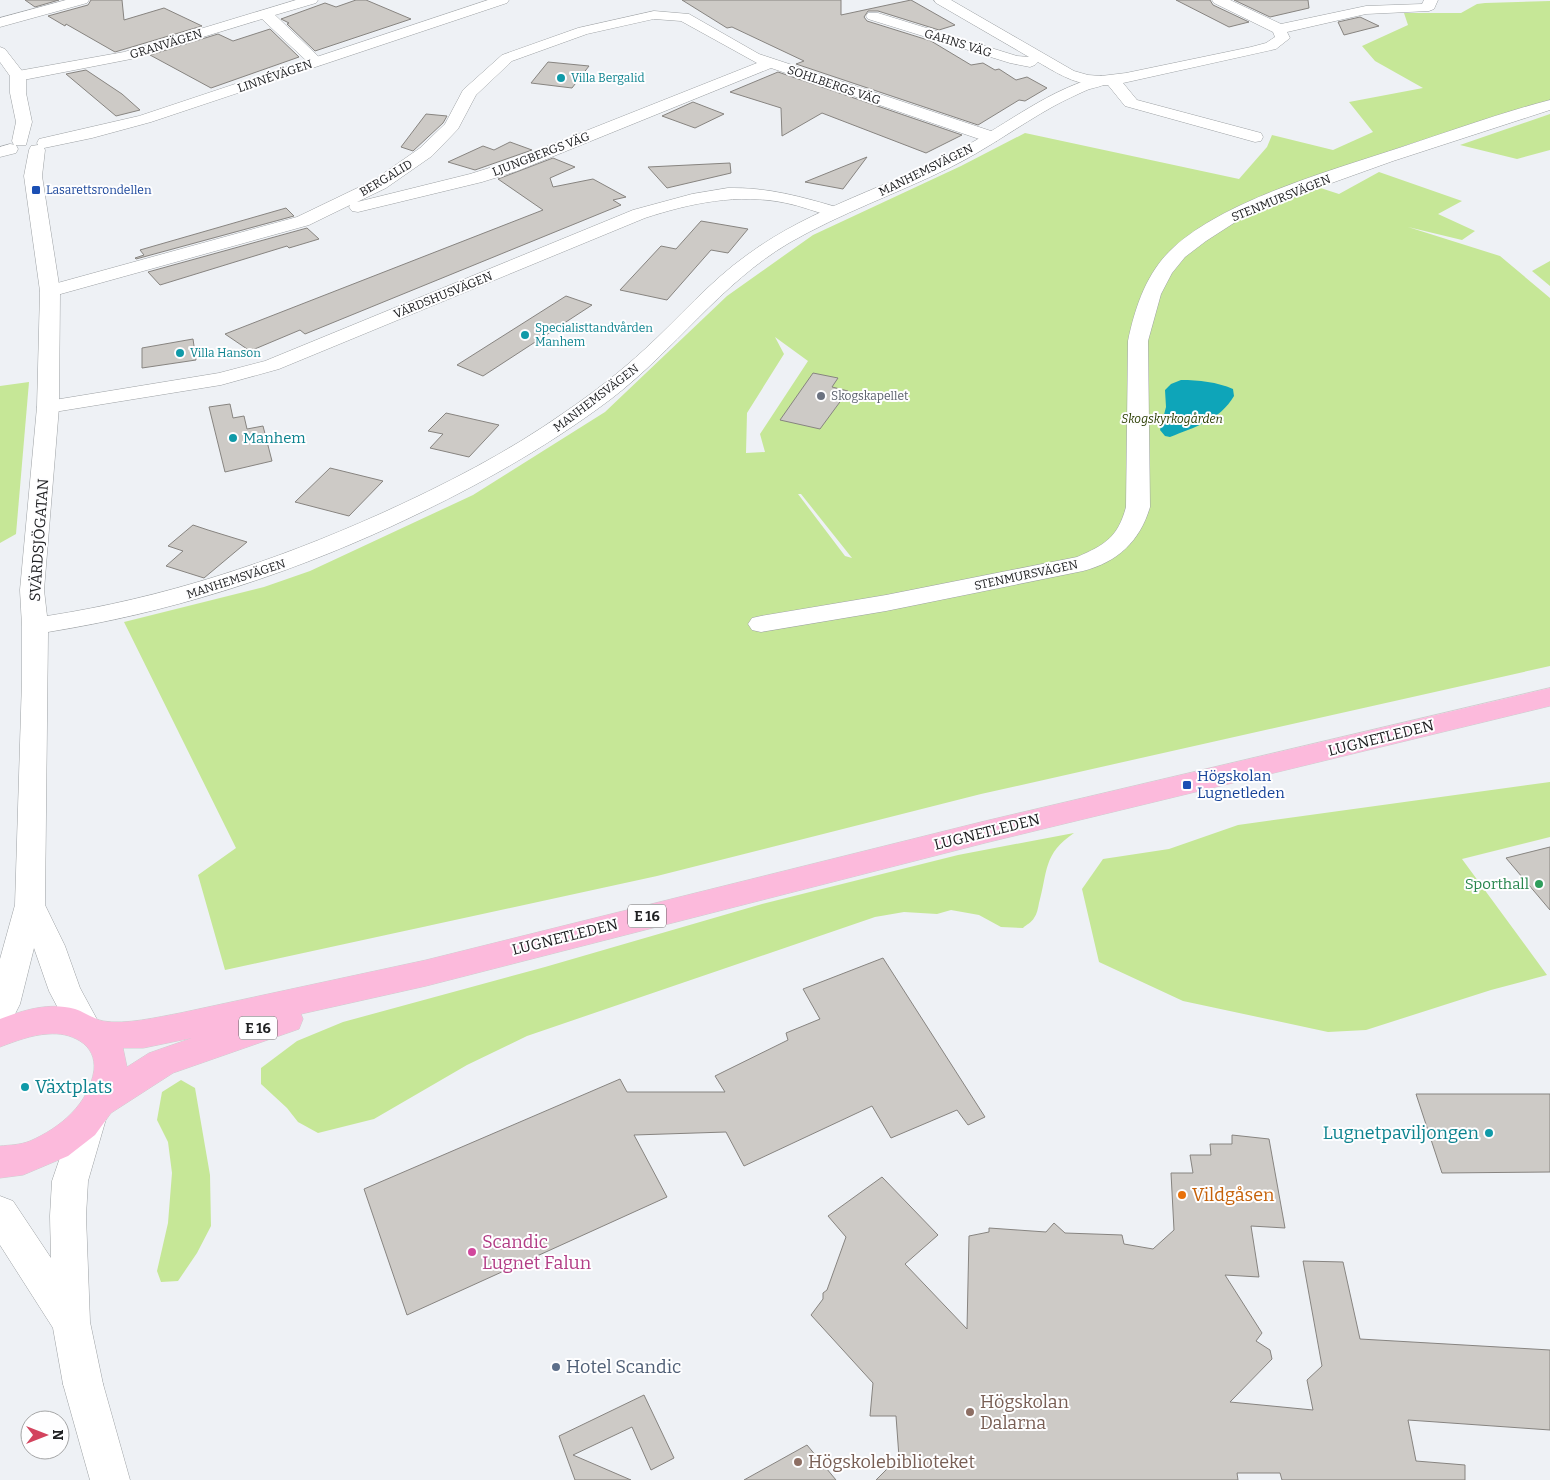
<svg xmlns="http://www.w3.org/2000/svg" width="1550" height="1480" viewBox="0 0 1550 1480" font-family="Bitter,serif">
	<style>
		.green { fill: #c6e797; fill-rule: evenodd }
		.water { fill: #0ea5b9 }
		.building { fill: #cdcac6; stroke: #878480 }
		.lines { fill: none; stroke-linecap: round; stroke-linejoin: round }
		.minor-casing { stroke: #9da1a4; stroke-width: 1 }
		.tertiary-casing { stroke: #9da1a4; stroke-width: 1 }
		.trunk-casing { stroke: #cececf; stroke-width: 1 }
		.minor { fill: #fff; fill-rule: evenodd }
		.tertiary { fill: #fff; fill-rule: evenodd }
		.trunk { fill: #fcbadc; fill-rule: evenodd }
		.culture-dot { fill: #0f9aa8; stroke: #fefeff; stroke-width: 2 }
		.transit-dot { fill: #1a4fb4; stroke: #fefeff; stroke-width: 2 }
		.worship-dot { fill: #6b7280; stroke: #fefeff; stroke-width: 2 }
		.leisure-dot { fill: #2e9e5b; stroke: #fefeff; stroke-width: 2 }
		.food-dot { fill: #e8710a; stroke: #fefeff; stroke-width: 2 }
		.hotel-dot { fill: #d1479c; stroke: #fefeff; stroke-width: 2 }
		.service-dot { fill: #5c6f8a; stroke: #fefeff; stroke-width: 2 }
		.education-dot { fill: #8d6e63; stroke: #fefeff; stroke-width: 2 }
		.labels { text-anchor: middle; dominant-baseline: central; stroke-width: 4; stroke-linejoin: round; paint-order: stroke }
		.far-street-label { font-size: 12px; fill: #202123; stroke: #fefeff }
		.far-culture-label { font-size: 12px; fill: #0d838f; stroke: #fefeff; text-anchor: start }
		.far-transit-label { font-size: 12px; fill: #164399; stroke: #fefeff; text-anchor: start }
		.far-worship-label { font-size: 12px; fill: #5b616d; stroke: #fefeff; text-anchor: start }
		.far-park-label { font-size: 12px; font-style: italic; fill: #2a3d00; stroke: #fefeff }
		.shield { fill: #fefeff; stroke: #636365; stroke-width: 1 }
		.shield-label { font-size: 14px; font-weight: bold; fill: #202123 }
		.culture-label { font-size: 15px; fill: #0d838f; stroke: #fefeff; text-anchor: start }
		.street-label { font-size: 15px; fill: #202123; stroke: #fefeff }
		.transit-label { font-size: 15px; fill: #164399; stroke: #fefeff; text-anchor: start }
		.leisure-label { font-size: 15px; fill: #27864d; stroke: #fefeff; text-anchor: end }
		.near-culture-label { font-size: 18px; fill: #0d838f; stroke: #fefeff; text-anchor: start }
		.near-food-label { font-size: 18px; fill: #c56008; stroke: #fefeff; text-anchor: start }
		.near-hotel-label { font-size: 18px; fill: #b23c85; stroke: #fefeff; text-anchor: start }
		.near-service-label { font-size: 18px; fill: #4e5e75; stroke: #fefeff; text-anchor: start }
		.near-education-label { font-size: 18px; fill: #785e54; stroke: #fefeff; text-anchor: start }
	</style>
	<rect width="100%" height="100%" fill="#eef1f5"/>
	<g class="green">
		<path d="M1550,1V101L1410,144L1302,182L1339,194L1379,172L1462,201L1438,214L1475,231L1462,240L1408,227L1500,256L1550,298V666L981,794L657,876L225,970L198,875L236,848L124,622L264,587L310,571L473,495L605,412L727,296L813,235L961,166L1025,133L1239,179L1267,147L1272,135L1333,150L1373,132L1349,102L1423,88L1375,61L1362,46L1408,25L1404,13H1461L1477,4L1485,3ZM775,337L808,361L760,434L765,452L746,453L747,413L784,354ZM798,494H801L852,558L845,556Z"/>
		<path d="M1550,114V150L1517,159L1460,145Z"/>
		<path d="M1550,261V286L1532,271Z"/>
		<path d="M29,382L16,534L0,543V386Z"/>
		<path d="M1550,782V837L1462,859L1547,975L1491,990L1366,1030L1328,1032L1183,1001L1099,962L1082,889L1103,859L1169,849L1238,825Z"/>
		<path d="M1074,833C1043,854 1048,871 1039,903C1038,908 1037,914 1034,918C1032,922 1026,925 1023,928L1001,927L979,915L951,910L937,914L904,912L875,917L527,1036L467,1065L374,1119L318,1133L298,1122L287,1108L261,1084V1068L297,1041L343,1022L545,967L762,904L958,855Z"/>
		<path d="M181,1080L195,1088L210,1175L211,1226L197,1253L178,1281L161,1282L157,1271L168,1223L172,1173L168,1142L157,1120L162,1092Z"/>
	</g>
	<path class="water" d="M1181,380C1199,380 1217,382 1233,389L1234,396C1220,420 1195,427 1170,437L1165,436L1160,430L1166,407L1165,390L1171,384Z"/>
	<g class="building">
		<path d="M25,0H59L35,7Z"/>
		<path d="M91,0H122L124,20L164,8L202,26L115,52L66,24L65,26L48,16L88,5Z"/>
		<path d="M356,0H366L411,19L315,51L287,24L289,23L281,19L325,3L336,7Z"/>
		<path d="M682,0H841V15L911,0L955,25L939,30L878,11H868L864,17L867,21L931,41L971,65L983,63L995,70L999,69L1016,80L1027,77L1047,88L1025,101L1019,100L978,125L796,64L804,61L732,27L727,28Z"/>
		<path d="M1176,0H1210L1213,5L1249,22L1229,27Z"/>
		<path d="M1234,0H1308L1309,8L1270,17Z"/>
		<path d="M1360,17L1379,26L1344,35L1338,22Z"/>
		<path d="M270,29L299,57L211,88L150,55L218,34L233,41Z"/>
		<path d="M548,62L589,66L572,88L531,83Z"/>
		<path d="M86,70L122,94L140,110L116,116L66,74Z"/>
		<path d="M778,72L962,135L926,153L822,113L782,136L781,108L730,92Z"/>
		<path d="M693,102L724,114L695,128L662,116Z"/>
		<path d="M426,114L447,116L443,123L413,151L401,147Z"/>
		<path d="M510,142L532,150L475,170L448,162L483,146L494,150Z"/>
		<path d="M867,157L843,189L805,182Z"/>
		<path d="M553,158L575,167L550,178L553,187L593,179L626,197L613,200L621,205L305,334L300,330L250,351L225,334L543,210L498,179Z"/>
		<path d="M730,163L731,173L667,188L648,167Z"/>
		<path d="M286,208L294,216L136,259L135,258L144,255L140,250Z"/>
		<path d="M701,221L748,229L728,253L711,250L667,300L620,290L661,246L676,249Z"/>
		<path d="M307,228L319,239L289,248L287,246L160,285L148,272Z"/>
		<path d="M566,296L592,305L483,376L457,365Z"/>
		<path d="M193,339L196,360L142,368V348Z"/>
		<path d="M813,373L838,378L832,387L848,391L820,429L780,420Z"/>
		<path d="M230,404L233,418L244,416L247,429L263,426L272,461L225,472L209,407Z"/>
		<path d="M446,413L499,425L469,457L430,448L443,434L428,431Z"/>
		<path d="M330,468L383,481L349,516L295,502Z"/>
		<path d="M193,525L208,530L247,542L204,578L166,566L183,551L168,546Z"/>
		<path d="M1550,847V910L1506,858Z"/>
		<path d="M883,958L985,1117L968,1125L957,1110L891,1138L872,1106L744,1166L726,1132L634,1135L667,1197L407,1315L364,1189L620,1079L627,1092H725L715,1076L788,1040L786,1033L820,1019L803,989Z"/>
		<path d="M1416,1094H1550V1172L1442,1173Z"/>
		<path d="M1232,1135L1269,1139L1285,1228L1251,1226L1259,1277L1225,1275L1262,1333L1256,1341L1270,1350L1272,1359L1230,1402L1313,1410L1307,1380L1322,1366L1303,1261L1343,1262L1360,1339L1550,1350V1430L1408,1420L1416,1461L1465,1465V1480H1282L1280,1473H1237L1238,1480H876L899,1457L896,1416H870L873,1383L811,1315L823,1299V1293L827,1290L846,1237L828,1216L882,1177L938,1235L905,1264L967,1329L969,1236L989,1232V1228L1046,1232L1054,1223L1065,1233L1122,1235L1124,1244L1153,1249L1174,1230L1171,1173H1193L1190,1155H1211L1210,1144H1232Z"/>
		<path d="M644,1395L674,1458L651,1470L632,1427L573,1455L631,1480H575L559,1436Z"/>
		<path d="M807,1445L836,1480H744Z"/>
	</g>
	<g class="lines">
		<g class="minor-casing">
			<g id="minor">
				<path d="M66,0H89L87,3L0,27V18Z"/>
				<path d="M296,0H318L316,3L275,15L321,59L324,62L321,65H311L262,19L131,59L18,81L13,79L10,76L13,73L18,71L124,52Z"/>
				<path d="M934,0H951L1074,71L1088,75L1101,76L1126,73L1251,47L1266,43L1275,37L1273,32L1214,3L1212,0H1230L1281,24L1366,6L1422,4L1424,0H1438L1434,9L1429,11L1366,14L1287,32L1290,38L1276,49L1123,83L1137,100L1261,133L1263,137L1261,141L1255,142L1125,106L1108,85C1081,88 1060,75 1038,62L1035,65L1030,67L1010,63L868,19L866,16L868,13H878L1017,56L1029,57L936,3Z"/>
				<path d="M654,11L689,14L759,54L997,133L999,137L997,141H985L771,68L517,171L482,182L358,212L352,211L349,207L350,205L309,225L57,295L50,297L43,295L40,291L43,287L297,217L374,180L420,148L445,124L463,90L502,55L578,28ZM654,19L681,21L757,63L505,163L470,174L357,202L386,188L432,156L458,129L476,95L512,61L587,34Z"/>
				<path d="M1550,100V110L1393,161L1287,199L1237,221L1206,241L1185,257L1172,273L1161,294L1148,341L1150,507C1140,541 1118,562 1083,571L886,611L761,632L752,630L748,624L752,618L761,616L886,595L1077,557C1105,545 1118,537 1126,507L1128,341C1135,307 1147,271 1174,247C1227,199 1333,170 1402,147C1451,131 1500,113 1550,100Z"/>
				<path d="M10,144L16,145L18,149L16,153L0,157V147Z"/>
				<path d="M728,188C768,187 802,197 840,208L843,212L840,216L834,217C818,213 802,206 786,203C738,193 691,203 645,218L279,369L221,385L48,413L40,412L37,407L40,402L48,401L219,373L265,361L633,210L692,194Z"/>
				<path d="M83,1364L97,1370L103,1384L130,1480H90L63,1384L69,1370Z"/>
			</g>
		</g>
		<g class="tertiary-casing">
			<g id="tertiary">
				<path d="M488,0H509L507,3L151,122L92,138L44,148L45,150L42,176L60,291L59,407L44,590L47,616C163,598 273,562 380,514C444,485 507,453 565,412C593,393 620,372 645,349C679,318 709,282 747,255C812,207 892,186 962,148C1009,123 1049,89 1101,76L1107,78L1109,81C1103,87 1095,87 1087,90C1076,95 1065,100 1054,106C1018,126 986,150 949,168C896,194 841,213 789,243C721,283 674,351 611,399C542,451 468,491 390,527C281,577 167,613 48,632L45,905L65,946L80,988L100,1025L96,1035L84,1039L72,1035L49,991L34,948L20,1004L11,1022L0,1026V959L15,905L22,680V626L20,590L37,407L40,291L24,176L29,150L31,146L38,145L37,143L39,139L139,116Z"/>
				<path d="M0,47L5,49L26,76V93L32,122L26,145H14L12,141L16,122L10,93V76L0,62Z"/>
				<path d="M89,1104L101,1108L106,1119L88,1181L86,1216L90,1322L103,1384L97,1398L83,1404L69,1398L63,1384L53,1328L0,1245V1196L13,1201L51,1258L50,1216L52,1181L77,1108Z"/>
			</g>
		</g>
		<g class="trunk-casing">
			<path id="trunk" d="M1550,688V706L985,843L426,986L301,1014L303,1019L299,1029L173,1073L111,1113L95,1135L68,1156L23,1175L0,1178V1146C10,1145 20,1145 30,1141C60,1128 89,1104 94,1070C95,1058 91,1048 80,1041C70,1035 60,1033 48,1034C31,1035 16,1041 0,1047V1019C24,1010 49,1002 75,1009C84,1012 94,1019 103,1021C125,1025 158,1017 180,1013L426,960L985,821ZM192,1038L149,1053L127,1067L123,1048H143Z"/>
		</g>
		<use href="#minor" class="minor"/>
		<use href="#tertiary" class="tertiary"/>
		<use href="#trunk" class="trunk"/>
	</g>
	<g class="culture-dot">
		<circle cx="561" cy="78" r="5"/>
		<circle cx="525" cy="335" r="5"/>
		<circle cx="180" cy="353" r="5"/>
		<circle cx="233" cy="438" r="5"/>
		<circle cx="25" cy="1087" r="5"/>
		<circle cx="1489" cy="1133" r="5"/>
	</g>
	<g class="transit-dot">
		<rect x="31" y="185" width="10" height="10" rx="2.5"/>
		<rect x="1182" y="780" width="10" height="10" rx="2.5"/>
	</g>
	<circle class="worship-dot" cx="821" cy="396" r="5"/>
	<circle class="leisure-dot" cx="1539" cy="884" r="5"/>
	<circle class="food-dot" cx="1182" cy="1195" r="5"/>
	<circle class="hotel-dot" cx="472" cy="1252" r="5"/>
	<circle class="service-dot" cx="556" cy="1367" r="5"/>
	<g class="education-dot">
		<circle cx="970" cy="1412" r="5"/>
		<circle cx="798" cy="1462" r="5"/>
	</g>
	<g class="labels">
		<g class="far-street-label">
			<text transform="translate(958 43) rotate(17)">GAHNS VÄG</text>
			<text transform="translate(166 44) rotate(-17)">GRANVÄGEN</text>
			<text transform="translate(275 76) rotate(-19)">LINNÉVÄGEN</text>
			<text transform="translate(834 85) rotate(19)">SOHLBERGS VÄG</text>
			<text transform="translate(541 154) rotate(-21)">LJUNGBERGS VÄG</text>
			<text transform="translate(926 170) rotate(-26)">MANHEMSVÄGEN</text>
			<text transform="translate(386 178) rotate(-31)">BERGALID</text>
			<text transform="translate(1281 198) rotate(-22)">STENMURSVÄGEN</text>
			<text transform="translate(443 295) rotate(-22)">VÄRDSHUSVÄGEN</text>
			<text transform="translate(596 398) rotate(-37)">MANHEMSVÄGEN</text>
			<text transform="translate(1026 575) rotate(-12)">STENMURSVÄGEN</text>
			<text transform="translate(236 579) rotate(-18)">MANHEMSVÄGEN</text>
		</g>
		<g class="far-culture-label">
			<text x="571" y="78">Villa Bergalid</text>
			<text x="535" y="328">Specialisttandvården<tspan x="535" dy="14">Manhem</tspan></text>
			<text x="190" y="353">Villa Hanson</text>
		</g>
		<g class="far-transit-label">
			<text x="46" y="190">Lasarettsrondellen</text>
		</g>
		<g class="far-worship-label">
			<text x="831" y="396">Skogskapellet</text>
		</g>
		<g class="far-park-label">
			<text x="1172" y="419">Skogskyrkogården</text>
		</g>
		<g class="shield">
			<rect x="628" y="904.5" width="38" height="23" rx="4"/>
			<rect x="239" y="1016.5" width="38" height="23" rx="4"/>
		</g>
		<g class="shield-label">
			<text x="647" y="916">E 16</text>
			<text x="258" y="1028">E 16</text>
		</g>
		<g class="culture-label">
			<text x="243" y="438">Manhem</text>
		</g>
		<g class="street-label">
			<text transform="translate(39 540) rotate(-86)">SVÄRDSJÖGATAN</text>
			<text transform="translate(1381 738) rotate(-14)">LUGNETLEDEN</text>
			<text transform="translate(987 832) rotate(-14)">LUGNETLEDEN</text>
			<text transform="translate(565 937) rotate(-14)">LUGNETLEDEN</text>
		</g>
		<g class="transit-label">
			<text x="1197" y="776">Högskolan<tspan x="1197" dy="17">Lugnetleden</tspan></text>
		</g>
		<g class="leisure-label">
			<text x="1529" y="884">Sporthall</text>
		</g>
		<g class="near-culture-label">
			<text x="35" y="1087">Växtplats</text>
			<text x="1479" y="1133" text-anchor="end">Lugnetpaviljongen</text>
		</g>
		<g class="near-food-label">
			<text x="1192" y="1195">Vildgåsen</text>
		</g>
		<g class="near-hotel-label">
			<text x="482" y="1242">Scandic<tspan x="482" dy="21">Lugnet Falun</tspan></text>
		</g>
		<g class="near-service-label">
			<text x="566" y="1367">Hotel Scandic</text>
		</g>
		<g class="near-education-label">
			<text x="980" y="1402">Högskolan<tspan x="980" dy="21">Dalarna</tspan></text>
			<text x="808" y="1462">Högskolebiblioteket</text>
		</g>
	</g>
	<g transform="translate(45 1435) rotate(90)"><circle r="24" fill="#fefeff" stroke="#a5a6a7"/>
	<path d="M0-4L9 19L0 12L-9 19Z" fill="#d3435e"/>
	<text y="-8" font-size="14" font-weight="bold" text-anchor="middle" fill="#202123">N</text>
	</g>
</svg>
